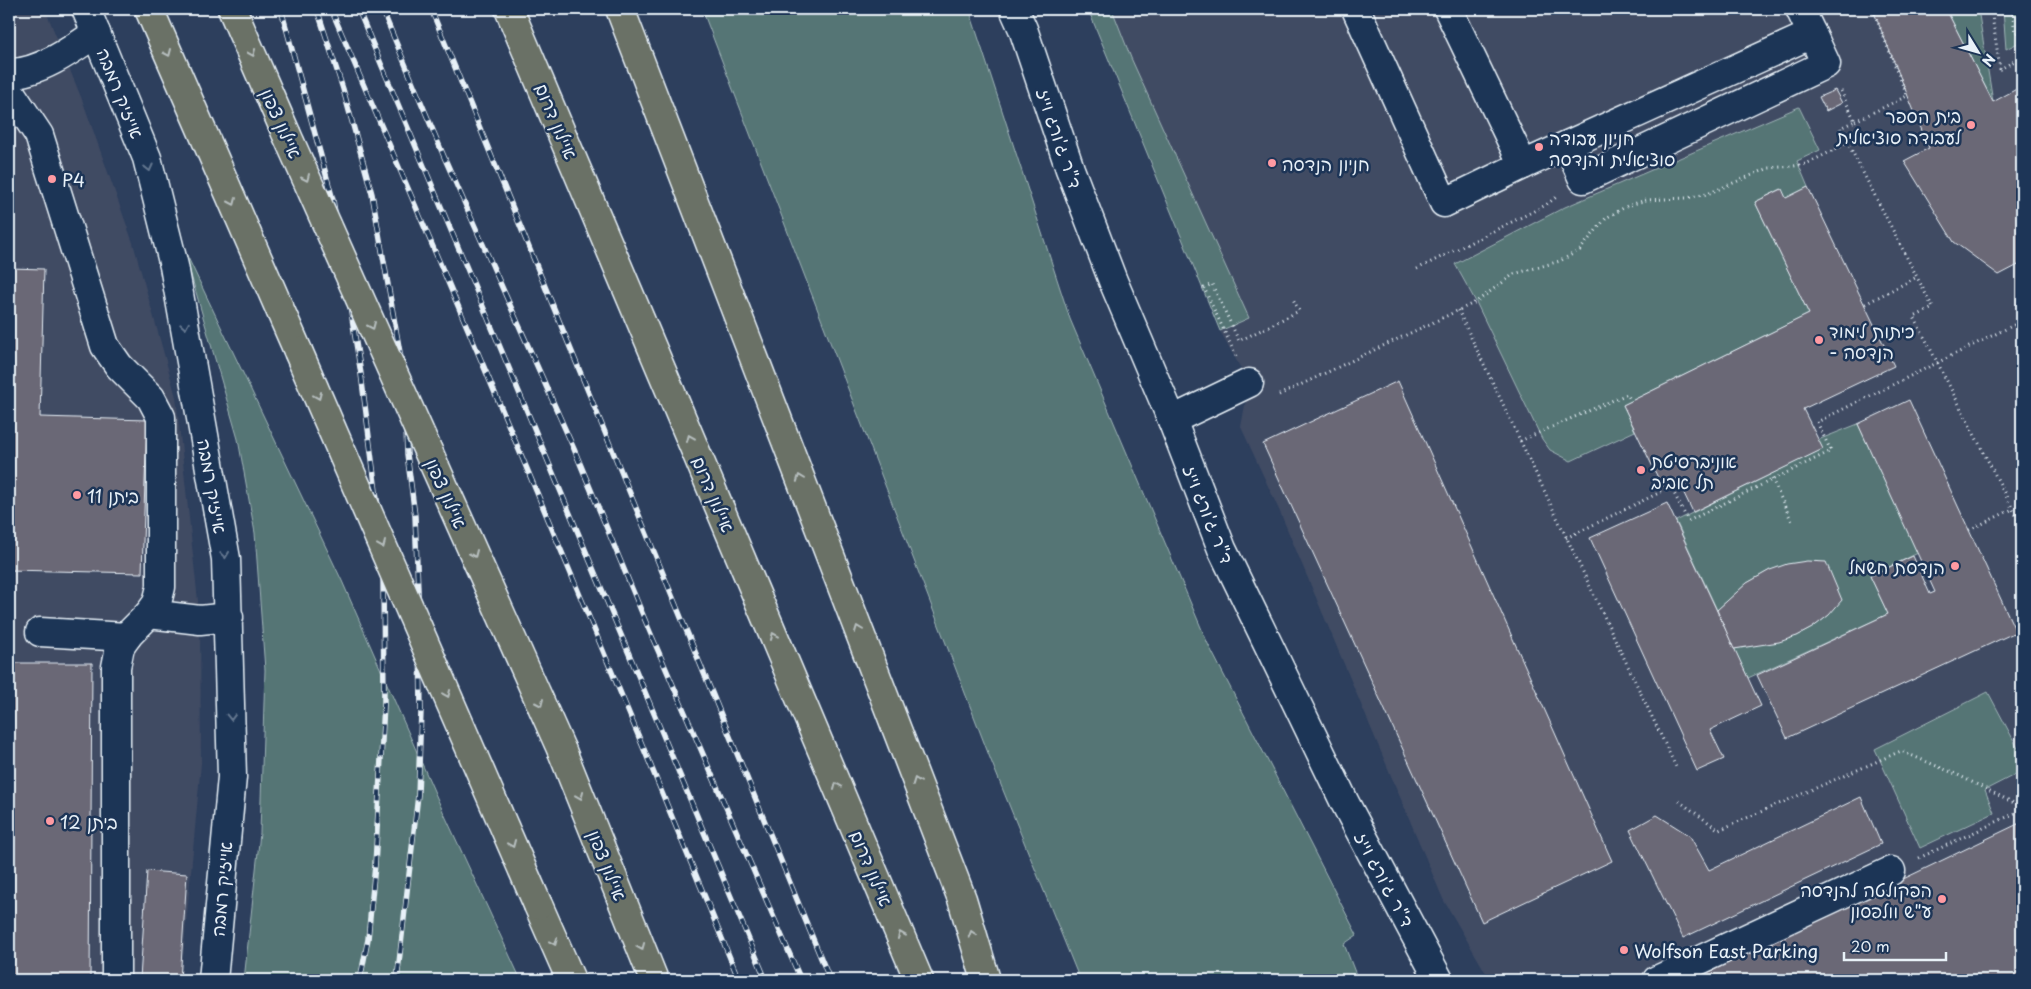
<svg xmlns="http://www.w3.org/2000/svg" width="2031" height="989" viewBox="0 0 2031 989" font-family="'Playpen Sans','Playpen Sans Hebrew',sans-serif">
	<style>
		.built { fill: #404b64 }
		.green { fill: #547575; stroke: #9eb3b6 }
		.building { fill: #6b6776; stroke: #e8f1f8 }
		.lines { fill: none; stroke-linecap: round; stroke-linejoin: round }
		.minor-casing { stroke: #e8f1f8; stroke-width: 31 }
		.highway-casing { stroke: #e8f1f8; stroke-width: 31 }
		.path { stroke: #e8f1f8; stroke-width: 3; stroke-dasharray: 1 4; stroke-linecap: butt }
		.minor { stroke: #1d3557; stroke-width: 28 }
		.highway { stroke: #6a7166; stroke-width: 28 }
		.rail-casing { stroke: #e8f1f8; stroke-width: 5.5 }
		.rail { stroke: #1d3557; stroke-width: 4; stroke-dasharray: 11; stroke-linecap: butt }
		.highway-bridge-casing { stroke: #e8f1f8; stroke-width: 31; stroke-linecap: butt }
		.highway-bridge { stroke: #6a7166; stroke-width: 28 }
		.oneway { stroke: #b6bebe }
		.oneway2 { stroke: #64778f }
		.poi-dot { fill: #ff9aa2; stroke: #1d3557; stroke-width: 2 }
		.labels { text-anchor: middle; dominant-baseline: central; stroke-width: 5; stroke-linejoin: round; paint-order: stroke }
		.street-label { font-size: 18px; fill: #e8f1f8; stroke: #1d3557 }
		.poi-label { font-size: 18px; fill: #e8f1f8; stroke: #1d3557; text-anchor: start }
	</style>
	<rect width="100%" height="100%" fill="#2d3f5d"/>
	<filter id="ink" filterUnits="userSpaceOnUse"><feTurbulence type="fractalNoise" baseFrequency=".02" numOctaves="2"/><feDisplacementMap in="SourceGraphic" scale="10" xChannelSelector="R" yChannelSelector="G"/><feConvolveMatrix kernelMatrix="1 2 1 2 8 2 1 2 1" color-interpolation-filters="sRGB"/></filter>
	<g filter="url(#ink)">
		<g class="built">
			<path d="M9,9H45L83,102L133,243L176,397L200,620L201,763L181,980H9Z"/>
			<path d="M1088,9H2022V980H1490L1443,899L1280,512L1241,427L1249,383L1220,331Z"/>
		</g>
		<g class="green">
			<path d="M702,9H969L1070,319L1208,644L1357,935L1344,944L1358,980H1080L990,758Z"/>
			<path d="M1088,9H1112L1131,58L1249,318L1220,331Z"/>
			<path d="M1946,9H1978L1993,102Z"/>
			<path d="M2003,9H2022V41L2006,49Z"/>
			<path d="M1799,107L1820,150L1797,161L1808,187L1786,198L1781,189L1755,202L1809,314L1623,405L1635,431L1571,461L1550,450L1542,439L1476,302L1455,264L1565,207Z"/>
			<path d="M183,247L342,581L441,807L521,980H244L260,833L265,670L255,533L238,439Z"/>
			<path d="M1858,424L1918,553L1870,576L1888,614L1748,678L1734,649L1797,636L1812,628L1829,615L1770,570L1747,583L1717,610L1676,521L1822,449L1818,440Z"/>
			<path d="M1988,692L2022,756V771L1985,790L1994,813L1920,848L1875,749Z"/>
		</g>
		<g class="building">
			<path d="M1875,9H1946L1993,102L2022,86V263L1999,275L1954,242L1904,161L1929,148L1873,10Z"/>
			<path d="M1835,90L1842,103L1826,111L1819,97Z"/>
			<path d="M1808,187L1894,366L1803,409L1823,449L1693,512L1677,479L1662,486L1623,405L1809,314L1755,202L1782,189L1786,198Z"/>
			<path d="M9,268L44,269L40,417L147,420L142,573L9,570Z"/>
			<path d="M1398,381L1612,861L1482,922L1263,444Z"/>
			<path d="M1909,400L2016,632L1787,738L1757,675L1888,614L1870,576L1913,556L1930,594L1935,592L1858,424Z"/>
			<path d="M1667,503L1761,706L1710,730L1724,759L1697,771L1590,538Z"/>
			<path d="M1807,561L1826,562L1842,600L1829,615L1812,628L1797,636L1779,642L1734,649L1717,610L1747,583L1770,570L1787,564Z"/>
			<path d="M9,663H92L90,980H9Z"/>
			<path d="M1861,797L1881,844L1683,938L1630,830L1657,815L1690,836L1709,870Z"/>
			<path d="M2022,822V980H1703L1701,976Z"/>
			<path d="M147,871L187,874L180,980L140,979Z"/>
		</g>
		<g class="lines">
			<g class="minor-casing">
				<g id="minor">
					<path d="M86,9L147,158L174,266L226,559L232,777L213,980"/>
					<path d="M1014,9L1023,29L1070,169L1113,281L1172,420L1222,549L1345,803L1439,980"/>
					<path d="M1356,9L1444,203L1523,165L1812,34L1800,9"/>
					<path d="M1448,9L1523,165"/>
					<path d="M9,73C38,74 73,49 96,33"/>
					<path d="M9,90L39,135L105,346L119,366L151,398L161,417V587L157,603L149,614L128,635L120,647L116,667V980"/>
					<path d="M1568,145L1583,179L1826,64L1812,34"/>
					<path d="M1172,420L1249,383"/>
					<path d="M149,614L200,620L229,617"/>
					<path d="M40,632L127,637"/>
					<path d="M1657,980L1891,871"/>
				</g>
			</g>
			<g class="highway-casing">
				<g id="highway">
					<path d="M149,9L298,351"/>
					<path d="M232,9L286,133"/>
					<path d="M509,9L919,980"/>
					<path d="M620,9L962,899L986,980"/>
					<path d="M562,751L654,980"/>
					<path d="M538,905L571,980"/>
				</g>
			</g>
			<g class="path">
				<path d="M1991,9L2000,69L2022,57"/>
				<path d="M2012,9L2015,33L2022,30"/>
				<path d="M1841,91L1855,121L1840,128L1933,308L1914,317L2022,527"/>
				<path d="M1855,121L1907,96L1873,10L1875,9"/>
				<path d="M1417,269L1546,205L1558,196"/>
				<path d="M1865,304L1917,277"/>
				<path d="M1458,310L1676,767"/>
				<path d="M1236,356L1204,288L1212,284L1239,341L1299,311L1293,299"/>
				<path d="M1279,395L1476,302L1514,274L1560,261L1580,250L1606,218L1627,206L1646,200L1686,198L1707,194L1769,168L1794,166L1806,164L1848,143"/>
				<path d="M1520,441L1627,394L1631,401"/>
				<path d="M1772,479L1793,524"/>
				<path d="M1969,530L2013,509"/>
				<path d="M1566,538L1671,487L1688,521L1831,451L1817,422L2022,321"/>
				<path d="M1679,801L1719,830L1901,751L1958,775L2022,807"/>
				<path d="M1919,858L2022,810"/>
			</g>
			<use href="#minor" class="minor"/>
			<use href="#highway" class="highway"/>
			<g class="rail-casing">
				<g id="rail">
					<path d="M281,9L333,200L361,374L378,507L383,576L384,705L375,865L368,939L360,980"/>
					<path d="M317,9L343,89L372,194L404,375L407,454L415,516L420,638L421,711L418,795L397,980"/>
					<path d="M331,9C470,331 606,655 739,980"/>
					<path d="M358,9L766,980"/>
					<path d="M382,9L445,159L574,449L650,632L801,980"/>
					<path d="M431,9L830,980"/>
				</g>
			</g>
			<use href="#rail" class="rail"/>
			<g class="highway-bridge-casing">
				<g id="highway-bridge">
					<path d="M286,133L562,751"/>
					<path d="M298,351L538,905"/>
				</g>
			</g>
			<use href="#highway-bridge" class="highway-bridge"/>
		</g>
		<defs><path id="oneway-chevron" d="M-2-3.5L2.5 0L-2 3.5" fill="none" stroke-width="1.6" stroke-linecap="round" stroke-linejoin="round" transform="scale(1.25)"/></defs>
		<g class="oneway">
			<use href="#oneway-chevron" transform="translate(168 53) rotate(66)"/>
			<use href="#oneway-chevron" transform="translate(252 53) rotate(67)"/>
			<use href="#oneway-chevron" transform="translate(306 178) rotate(66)"/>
			<use href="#oneway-chevron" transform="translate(233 202) rotate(66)"/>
			<use href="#oneway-chevron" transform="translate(372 326) rotate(66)"/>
			<use href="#oneway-chevron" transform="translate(318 396) rotate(67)"/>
			<use href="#oneway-chevron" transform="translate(690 438) rotate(-113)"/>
			<use href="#oneway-chevron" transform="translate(800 478) rotate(-111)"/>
			<use href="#oneway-chevron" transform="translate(382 545) rotate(67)"/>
			<use href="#oneway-chevron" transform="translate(474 554) rotate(66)"/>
			<use href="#oneway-chevron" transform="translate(858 629) rotate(-111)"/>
			<use href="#oneway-chevron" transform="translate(774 636) rotate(-113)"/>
			<use href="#oneway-chevron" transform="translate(447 694) rotate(67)"/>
			<use href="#oneway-chevron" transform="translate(540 703) rotate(66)"/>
			<use href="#oneway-chevron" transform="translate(916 781) rotate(-111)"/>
			<use href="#oneway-chevron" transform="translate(837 786) rotate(-113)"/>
			<use href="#oneway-chevron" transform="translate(580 796) rotate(68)"/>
			<use href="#oneway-chevron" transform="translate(512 844) rotate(67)"/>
			<use href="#oneway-chevron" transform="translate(972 934) rotate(-107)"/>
			<use href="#oneway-chevron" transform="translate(901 935) rotate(-113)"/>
			<use href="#oneway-chevron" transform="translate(554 942) rotate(67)"/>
			<use href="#oneway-chevron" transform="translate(641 947) rotate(68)"/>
		</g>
		<g class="oneway2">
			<use href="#oneway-chevron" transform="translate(149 168) rotate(76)"/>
			<use href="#oneway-chevron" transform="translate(185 326) rotate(80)"/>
			<use href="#oneway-chevron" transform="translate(225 555) rotate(82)"/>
			<use href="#oneway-chevron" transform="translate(231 717) rotate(89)"/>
		</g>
	</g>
	<g class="poi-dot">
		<circle cx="1971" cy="125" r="5"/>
		<circle cx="1539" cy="147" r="5"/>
		<circle cx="1272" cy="163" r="5"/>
		<circle cx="52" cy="179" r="5"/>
		<circle cx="1819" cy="340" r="5"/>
		<circle cx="1641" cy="470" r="5"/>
		<circle cx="77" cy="495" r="5"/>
		<circle cx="1955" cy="566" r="5"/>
		<circle cx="50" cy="821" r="5"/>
		<circle cx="1942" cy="899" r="5"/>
		<circle cx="1624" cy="950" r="5"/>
	</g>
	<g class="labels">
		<g class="street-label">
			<text transform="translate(121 93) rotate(68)">אייזיק רמבה</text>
			<text transform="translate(557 121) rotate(67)">איילון דרום</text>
			<text transform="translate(282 123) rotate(66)">איילון צפון</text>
			<text transform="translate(1060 138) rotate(71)">ד"ר ג'ורג וייז</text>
			<text transform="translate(213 486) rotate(80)">אייזיק רמבה</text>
			<text transform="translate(447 493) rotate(66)">איילון צפון</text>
			<text transform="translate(714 494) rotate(67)">איילון דרום</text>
			<text transform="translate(1209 514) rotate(68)">ד"ר ג'ורג וייז</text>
			<text transform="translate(608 865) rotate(68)">איילון צפון</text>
			<text transform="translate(872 868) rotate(67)">איילון דרום</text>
			<text transform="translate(1385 879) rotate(62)">ד"ר ג'ורג וייז</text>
			<text transform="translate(221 889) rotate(-85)">אייזיק רמבה</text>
		</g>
		<g class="poi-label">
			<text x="1961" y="115" text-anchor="end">בית הספר<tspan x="1961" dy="21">לעבודה סוציאלית</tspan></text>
			<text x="1549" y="137">חניון עבודה<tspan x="1549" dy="21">סוציאלית והנדסה</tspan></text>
			<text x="1282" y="163">חניון הנדסה</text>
			<text x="62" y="179">P4</text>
			<text x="1829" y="330">כיתות לימוד<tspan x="1829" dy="21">- הנדסה</tspan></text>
			<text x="1651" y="460">אוניברסיטת<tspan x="1651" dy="21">תל אביב</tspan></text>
			<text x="87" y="495">ביתן 11</text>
			<text x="1945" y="566" text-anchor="end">הנדסת חשמל</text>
			<text x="60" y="821">ביתן 12</text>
			<text x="1932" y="889" text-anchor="end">הפקולטה להנדסה<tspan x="1932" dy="21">ע"ש וולפסון</tspan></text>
			<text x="1634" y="950">Wolfson East Parking</text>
		</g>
	</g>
	<rect width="2031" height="989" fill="none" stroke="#1d3557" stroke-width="30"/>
	<rect x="15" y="15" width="2001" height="959" fill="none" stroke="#e8f1f8" stroke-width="2" filter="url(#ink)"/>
	<g transform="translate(1978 52) rotate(127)" stroke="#1d3557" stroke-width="4" paint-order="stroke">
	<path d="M0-4L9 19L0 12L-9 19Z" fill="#e8f1f8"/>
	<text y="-8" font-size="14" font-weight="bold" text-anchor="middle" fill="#e8f1f8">N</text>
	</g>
	<path d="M1844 952v8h102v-8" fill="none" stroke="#e8f1f8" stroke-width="2.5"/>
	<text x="1851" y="952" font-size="15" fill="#e8f1f8" stroke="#1d3557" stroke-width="4" paint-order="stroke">20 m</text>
</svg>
